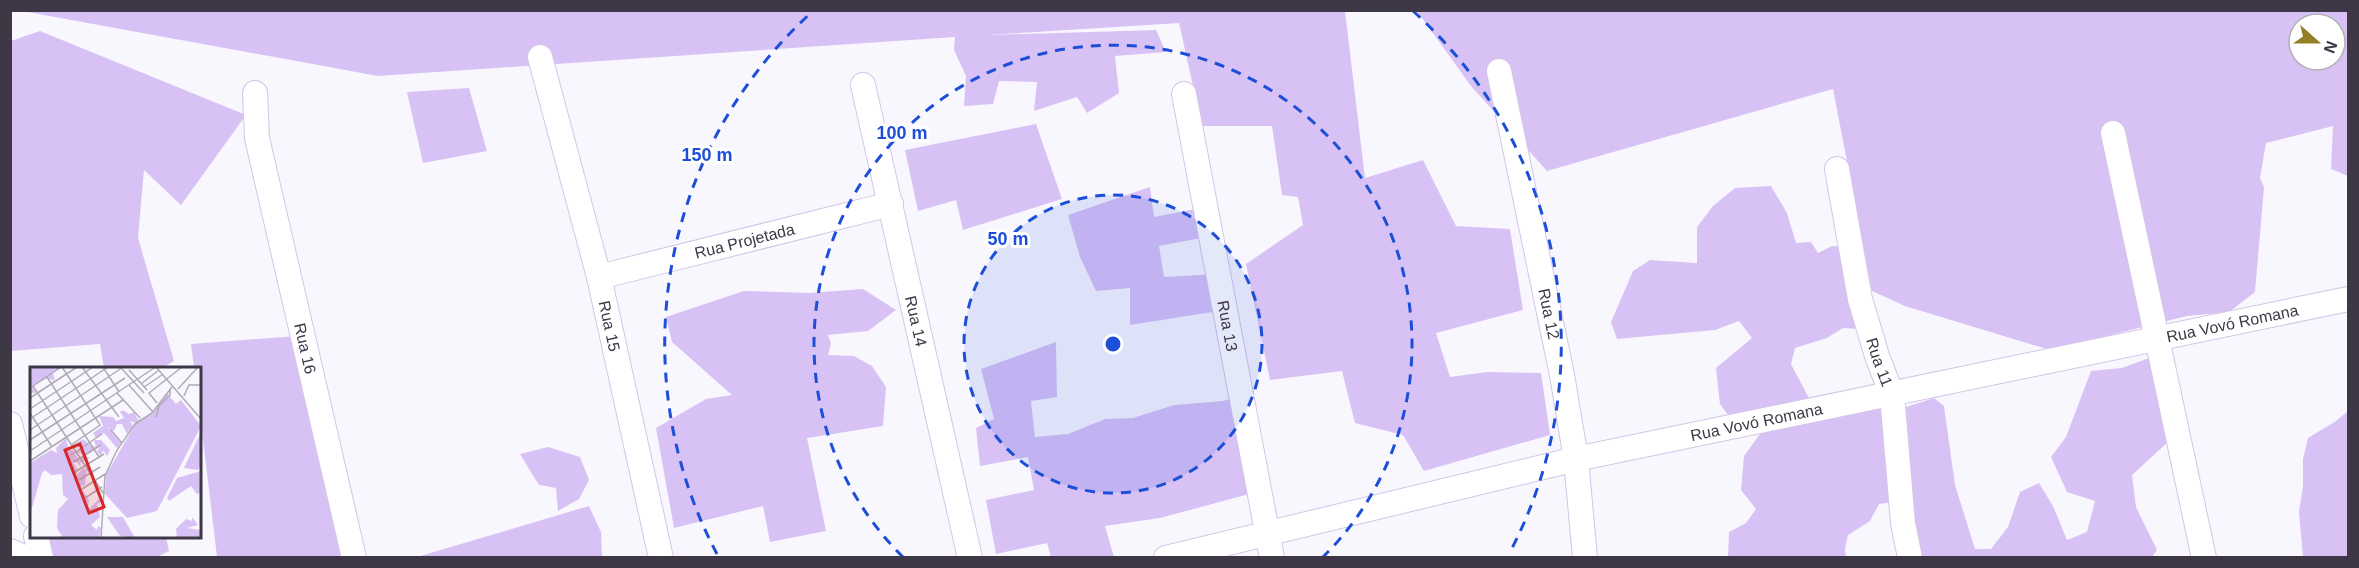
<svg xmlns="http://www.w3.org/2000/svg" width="2359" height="568" viewBox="0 0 2359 568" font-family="Arial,sans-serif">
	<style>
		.green { fill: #d8c2f5; fill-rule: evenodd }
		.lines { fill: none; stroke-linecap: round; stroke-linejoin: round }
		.minor-casing { stroke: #d3c5e7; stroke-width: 26 }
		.minor { stroke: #fff; stroke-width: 24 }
		.ring { fill: none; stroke: #1d4ed8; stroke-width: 3; stroke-dasharray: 10 8 }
		.labels { text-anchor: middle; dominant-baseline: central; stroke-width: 6; stroke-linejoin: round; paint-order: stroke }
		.street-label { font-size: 16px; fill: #3e3846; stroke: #fff }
		.inset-road { fill: none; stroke: #aeabb4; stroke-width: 1.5 }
		.view { fill: #d62828; fill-opacity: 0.15; stroke: #d62828; stroke-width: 3 }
		.inset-edge { fill: none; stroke: #3e3846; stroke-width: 3 }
		.centre { fill: #1d4ed8; stroke: #fff; stroke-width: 3 }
		.ring-label { font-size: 18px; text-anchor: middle; font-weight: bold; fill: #1d4ed8; stroke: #fff; stroke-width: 6; stroke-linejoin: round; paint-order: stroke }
	</style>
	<rect width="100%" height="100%" fill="#f9f7fe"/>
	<g class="green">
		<path d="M22,11H1349H1345L1365,178L1423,160L1456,226L1510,229L1523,310L1436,333L1450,377L1487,372L1541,373L1550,435L1424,471L1403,435L1355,423L1342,371L1270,380L1246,264L1303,225L1298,197L1282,195L1272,126H1202L1179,23L987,35L1156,30L1166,52L1115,56L1119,93L1087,113L1077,97L1034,111L1037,82L999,81L993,104L964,106L966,76L954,50L955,37L378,76Z"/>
		<path d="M1417,11H2348V176L2331,169L2333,126L2266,143L2260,178L2264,187L2255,292L2229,312L2187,316L2050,350L1905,306L1872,291L1833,89L1547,171L1471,86ZM2299,24H2335V60H2299Z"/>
		<path d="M40,31L246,115L181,205L144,170L138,238L174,361L162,368H104L100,344L11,351V41Z"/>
		<path d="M469,88L487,151L423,163L407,92Z"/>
		<path d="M1036,124L1062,199L963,230L956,200L918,211L905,150Z"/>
		<path d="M1771,186L1787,213L1796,243L1811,242L1818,253L1832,246L1844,247L1858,329L1843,328L1827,338L1795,348L1791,364L1810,400L1882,406L1890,420L1883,440L1889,458L1893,502L1879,504L1870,521L1848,535L1845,549L1846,557H1728L1729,532L1746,523L1756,509L1741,490L1744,456L1760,434L1757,414L1731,419L1720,404L1716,368L1752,338L1739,321L1715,330L1617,339L1611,322L1633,271L1650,260L1697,263V227L1713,206L1735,188Z"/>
		<path d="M1150,187L1154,217L1195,209L1211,236L1159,246L1164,277L1218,274L1225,310L1130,325V288L1096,291L1080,257L1068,215Z"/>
		<path d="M863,289L896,310L868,331L828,335L831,344L828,355L854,356L872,366L886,387L883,426L807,438L826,531L770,542L763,506L674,528L656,428L706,399L732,395L672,342L666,317L744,291L809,293Z"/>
		<path d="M297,336L347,557H217L200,414V368H194L191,344Z"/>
		<path d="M1056,342L1057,397L1031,401L1035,437L1068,434L1105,419L1133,418L1174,405L1223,401L1241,396L1253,493L1160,518L1105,526L1114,557H1051L1047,543L996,554L986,500L1034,490L1028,457L980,466L976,428L994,419L981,369Z"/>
		<path d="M2149,358L2169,441L2132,475L2136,507L2157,550L2151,558L1918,557L1906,407L1934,398L1944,406L1955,485L1975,549H1991L2008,527L2020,492L2039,483L2053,506L2067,540L2087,532L2095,501L2067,492L2051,457L2066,437L2091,371L2122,368Z"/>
		<path d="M2348,411V557H2303L2299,512L2303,486V459L2308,438L2336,421Z"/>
		<path d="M548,447L580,457L589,480L579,499L558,511L556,488L539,485L520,454Z"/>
		<path d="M589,506L601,532L602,557H417Z"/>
		<path d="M49,537H166L169,551L157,557H53Z"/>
	</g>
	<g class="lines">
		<g class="minor-casing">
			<g id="minor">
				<path id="s1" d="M540,57L599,277L661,558"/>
				<path id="s2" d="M1499,71L1562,375L1576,459L1585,558"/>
				<path id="s3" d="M863,85L970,558"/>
				<path id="s4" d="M255,93L257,138L354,558"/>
				<path id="s5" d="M1184,94L1272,558"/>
				<path d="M2113,133L2204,558"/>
				<path id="s6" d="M1837,169L1860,299L1877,356L1892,395L1903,523L1910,558"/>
				<path id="s7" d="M599,277L891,204"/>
				<path d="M10,424L32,516"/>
				<path d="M36,536L41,558"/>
				<path d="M10,551L26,558"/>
				<path id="s8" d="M1166,558L1576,459L2348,299"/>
			</g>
		</g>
		<use href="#minor" class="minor"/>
	</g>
	<circle cx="1113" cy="344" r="149" fill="#1d4ed8" fill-opacity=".12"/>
	<g class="ring">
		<circle cx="1113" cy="344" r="149"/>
		<path d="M903 557A299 299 0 1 1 1323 557"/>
		<path d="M717 554A448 448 0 0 1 813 11M1413 11A448 448 0 0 1 1509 554"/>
	</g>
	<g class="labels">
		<g class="street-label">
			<text stroke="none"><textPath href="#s7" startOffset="150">Rua Projetada</textPath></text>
			<text stroke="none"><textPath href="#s2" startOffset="248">Rua 12</textPath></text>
			<text stroke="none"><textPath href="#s3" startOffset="242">Rua 14</textPath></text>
			<text stroke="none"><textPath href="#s8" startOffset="1092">Rua Vovó Romana</textPath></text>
			<text stroke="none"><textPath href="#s1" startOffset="278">Rua 15</textPath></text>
			<text stroke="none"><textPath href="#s5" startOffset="236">Rua 13</textPath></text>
			<text stroke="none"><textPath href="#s4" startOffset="261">Rua 16</textPath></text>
			<text stroke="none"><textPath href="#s6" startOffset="198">Rua 11</textPath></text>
			<text stroke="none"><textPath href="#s8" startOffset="606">Rua Vovó Romana</textPath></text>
		</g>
	</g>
	<g transform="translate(30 367)">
		<rect width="171" height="171" fill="#f9f7fe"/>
		<path d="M32,0L23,6L25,14L18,11L2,19L6,26H0V1ZM137,26L146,37L151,33L171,59L127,144L97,151L75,127L76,108L106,56L100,54L103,59L97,67L92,57H87L84,64L77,60L91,76L87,81L74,66L66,71L63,66L73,59L69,49L83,50L86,54L94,51L90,45L93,43L99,47L104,45L108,53L122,47ZM171,65V97L168,103L154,101ZM36,71L39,83H43L50,95L53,87L46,85L54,81L43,78L53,72L62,80L66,79L64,73H71L80,83L77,89L73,83L71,89L67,85L71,78L55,89L60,91L50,96L51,100L46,94L43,96L48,103L45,110L53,101L57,103L55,118L50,120L59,133L58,143L71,130L73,134L67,137L70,150L61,158L67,163L68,159L71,161L69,171H33L27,161L28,143L38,132L33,128L32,107L21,108L15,103L12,106L0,148V96L21,83L27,86L26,81ZM171,104V125L167,127L161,119L139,134L137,131L147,111ZM77,150H93L105,171L90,169ZM162,150L168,158L157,161L171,163V171H147L146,162L156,152L162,154Z" fill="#d8c2f5"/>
		<path class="inset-road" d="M32,0L70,58L41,78M52,0L89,50M73,0L89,25M126,0L171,52M92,2L114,26M99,3L117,23M17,10L69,90M111,17L129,3M99,18L123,45M3,19L73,126M114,20L132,8M0,21L31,0M148,22L168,0M87,26L110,51M154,29L159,18H171M0,31L47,0M127,36L119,26L152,0M0,42L63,0M0,46L22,80M126,50L129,39L140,28V22M0,52L78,0M80,62L92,76M0,63L93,0M0,73L95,11M0,84L124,1M41,88L72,67M0,94L93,33M44,95L71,78M45,105L74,87M49,113L70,100M52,122L75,107M55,131L72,120M71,171L75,109L87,83L105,57L122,46L142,20"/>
		<path class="view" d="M50,77L74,140L59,146L35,83Z"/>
		<rect width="171" height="171" class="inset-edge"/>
	</g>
	<circle cx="1113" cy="344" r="9" class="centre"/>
	<g class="ring-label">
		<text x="902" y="139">100 m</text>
		<text x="707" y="161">150 m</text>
		<text x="1008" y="245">50 m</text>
	</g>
	<rect width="2359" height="568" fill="none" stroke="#3e3846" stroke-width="24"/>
	<g transform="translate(2317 42) rotate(111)"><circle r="28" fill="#ffffff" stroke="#b2afb5" stroke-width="1.5"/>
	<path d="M0-4.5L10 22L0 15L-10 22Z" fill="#957f26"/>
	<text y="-9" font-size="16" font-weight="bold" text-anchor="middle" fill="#3e3846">N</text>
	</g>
</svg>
